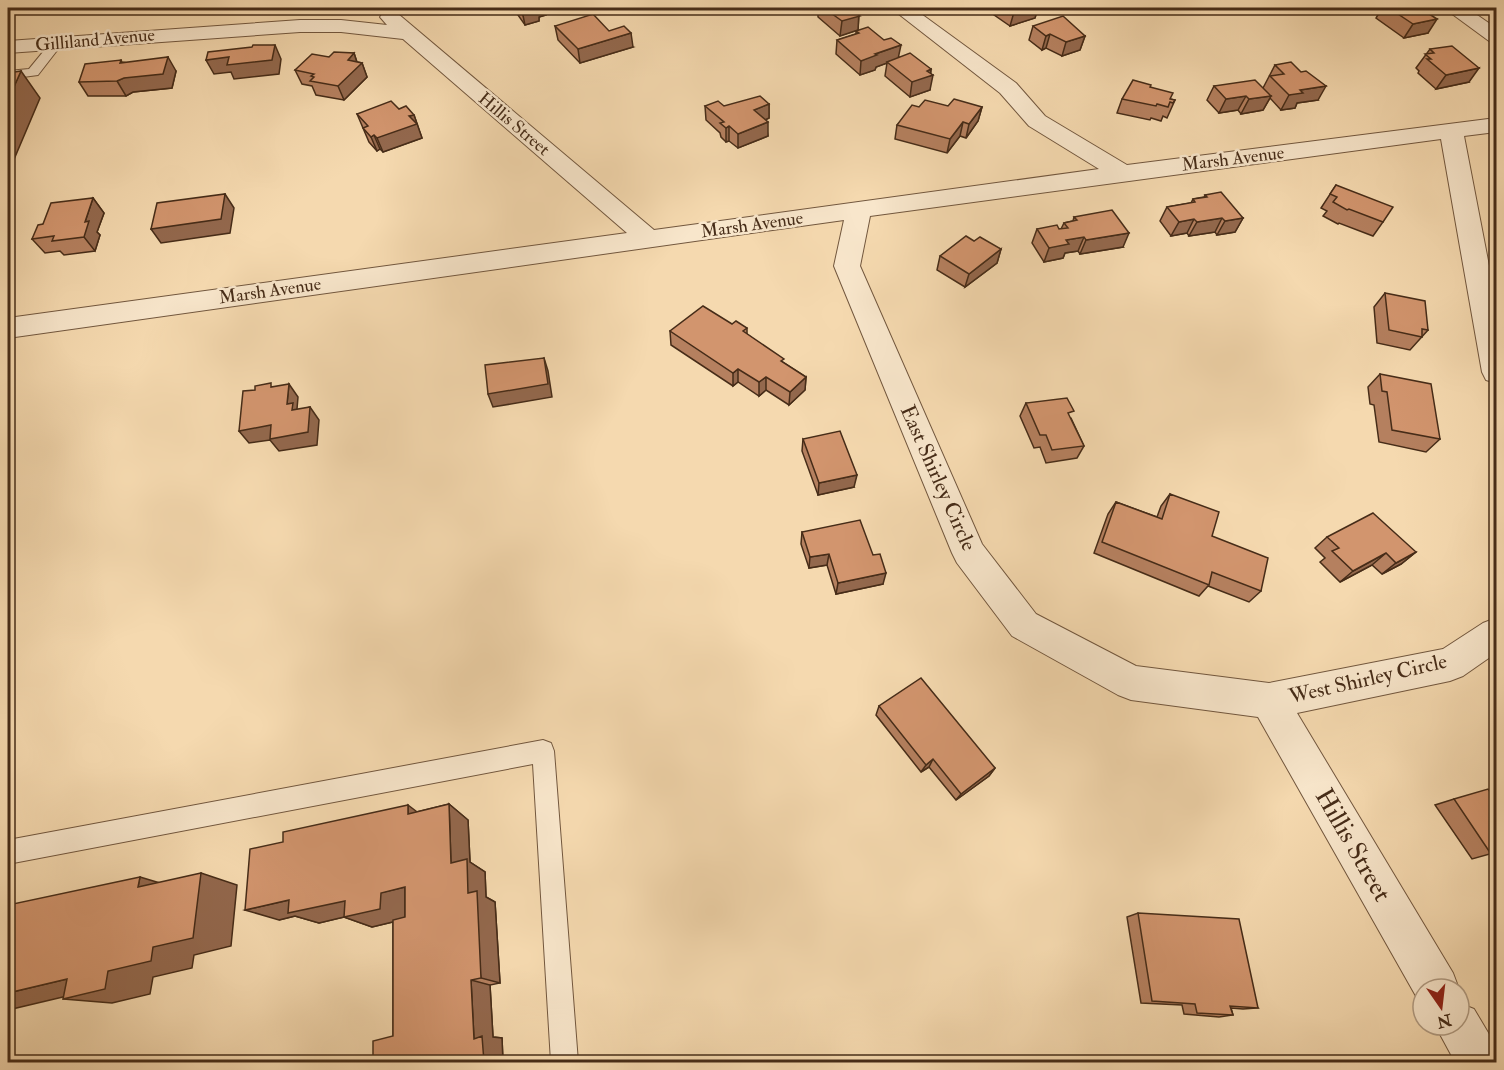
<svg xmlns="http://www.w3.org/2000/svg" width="1504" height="1070" viewBox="0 0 1504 1070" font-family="'IM FELL Double Pica',serif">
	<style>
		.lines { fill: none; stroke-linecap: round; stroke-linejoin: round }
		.service-casing { stroke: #72573e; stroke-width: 2 }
		.minor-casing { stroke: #72573e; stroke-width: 2 }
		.service { fill: #f8e6cb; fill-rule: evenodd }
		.minor { fill: #f8e6cb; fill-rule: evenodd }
		.wall { fill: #b5805f; stroke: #462c18; stroke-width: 1.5 }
		.shaded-wall { fill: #93684d; stroke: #462c18; stroke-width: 1.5 }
		.building { fill: #d2956e; stroke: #462c18; stroke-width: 1.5 }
		.labels { text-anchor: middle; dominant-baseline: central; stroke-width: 5; stroke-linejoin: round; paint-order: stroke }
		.far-street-label { font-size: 18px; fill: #462c18; stroke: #f8e6cb }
		.street-label { font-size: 21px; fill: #462c18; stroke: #f8e6cb }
		.near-street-label { font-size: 26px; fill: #462c18; stroke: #f8e6cb }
	</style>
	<rect width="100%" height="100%" fill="#f5d9af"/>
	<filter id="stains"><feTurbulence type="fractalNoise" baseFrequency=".00333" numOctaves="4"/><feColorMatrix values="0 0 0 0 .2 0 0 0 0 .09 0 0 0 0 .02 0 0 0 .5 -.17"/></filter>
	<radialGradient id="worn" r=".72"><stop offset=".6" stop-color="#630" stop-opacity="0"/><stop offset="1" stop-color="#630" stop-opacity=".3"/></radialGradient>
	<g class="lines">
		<g class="service-casing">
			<g id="service">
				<path d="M56,40L62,44L38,75L8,79V71L29,69L52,41Z"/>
				<path d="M543,740L551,743L554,751L578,1062H551L533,764L8,864V840Z"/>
			</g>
		</g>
		<g class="minor-casing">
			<g id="minor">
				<path d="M891,8H913L1016,83L1045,116L1127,165L1496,118V132L1464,136L1496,302V383L1486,380L1482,372L1441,139L870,216L860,266L982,544L1036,614L1136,666L1269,683L1443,649L1483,623L1496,618V653L1463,676L1450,681L1297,713L1453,973L1459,989H1423L1421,1005L1258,717L1131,700L1118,695L1012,636L957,563L952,553L834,266L844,220L8,338V318L627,233L403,39L341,32H300L8,53V41L300,20H341L387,25L380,17L383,13H397L654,230L1099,169L1029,126L1000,93Z"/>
				<path d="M1444,8H1467L1496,28V43L1489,41Z"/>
				<path d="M1459,1003L1474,1009L1496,1046V1062H1455L1435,1025H1459Z"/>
			</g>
		</g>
		<use href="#service" class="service"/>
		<use href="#minor" class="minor"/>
	</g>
	<g class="wall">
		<path d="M26,8H102V9L31,14Z"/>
		<path d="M513,8H545L546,15L539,17V21L525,25Z"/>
		<path d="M818,8H856L859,15L858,30L840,36L818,17Z"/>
		<path d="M984,8H1038L1035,18L1010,26Z"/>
		<path d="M1382,8H1420L1428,33L1404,38L1376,18Z"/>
		<path d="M555,26L633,47L580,63L558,40Z"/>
		<path d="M1033,26L1085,36L1080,50L1062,56L1046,48L1042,50L1029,40Z"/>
		<path d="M856,31L899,57L931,69L930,90L910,97L885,76L887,63L876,67L875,70L860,75L836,54L837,40L856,34Z"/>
		<path d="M1430,49L1469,82L1436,89L1418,73L1419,71L1416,68Z"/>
		<path d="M354,53L357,62L362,63L367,77L344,100L316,95L312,86L302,84L295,70L329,57Z"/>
		<path d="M121,60L122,62L176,71L172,88L133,92L126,96H88L79,82Z"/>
		<path d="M1275,65L1318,100L1297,103L1295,108L1281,110L1270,98L1263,110L1241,114L1238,110L1219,113L1207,100L1214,86L1263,88Z"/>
		<path d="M1150,87L1170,99L1175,100L1167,118L1163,116L1161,121L1151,118L1150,120L1117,113L1122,99Z"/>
		<path d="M769,104V118L765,120L768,136L738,148L729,141L726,142L721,137L720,133L706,120L705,106H724Z"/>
		<path d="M948,106L982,107L978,121L966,138L960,136L947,153L895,139L897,125L919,107Z"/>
		<path d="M399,109L414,115L422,138L383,152L380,149L377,151L369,142L357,114Z"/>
		<path d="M1336,185L1383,222L1373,236L1339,223L1338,224L1323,216L1327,211L1321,208Z"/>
		<path d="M1205,195L1243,218L1235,232L1217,235L1215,232L1189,236L1187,233L1171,236L1160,221L1167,207L1191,203L1193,199L1204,197Z"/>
		<path d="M93,198L104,213L97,232L100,235L95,251L64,255L60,251L45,253L32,239L43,224Z"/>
		<path d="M1074,217L1123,247L1080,254L1078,251L1065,253L1063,258L1044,262L1032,243L1037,229H1061L1064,223L1073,221Z"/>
		<path d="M974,241L1001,249L997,263L965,287L937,270L940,256Z"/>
		<path d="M1385,293L1428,330L1410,350L1377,343L1374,307Z"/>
		<path d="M732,324L747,328V334L784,363L806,377L805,390L789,405L766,390L759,396L738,382L733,386L671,345L670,331Z"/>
		<path d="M1380,374L1440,439L1426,452L1379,442L1374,405L1370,404L1368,387Z"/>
		<path d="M1026,403L1071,418L1084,446L1077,458L1046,463L1040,447L1034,448L1020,416Z"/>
		<path d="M803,439L854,487L818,495L802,451Z"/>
		<path d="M1170,494L1212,536L1261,591L1249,602L1208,586L1199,596L1094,553L1108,514L1116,502L1157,517L1161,506Z"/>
		<path d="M802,532L873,555L883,584L836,594L827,565L809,568L801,544Z"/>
		<path d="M1327,537L1416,552L1401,564L1382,574L1372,565L1340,582L1320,562L1325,558L1315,548Z"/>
		<path d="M879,706L995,768L989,776L956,800L929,767L921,772L876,715Z"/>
		<path d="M1494,797L1497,852L1472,859L1435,805L1454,799Z"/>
		<path d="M449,804L468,820L470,862L485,872L486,897L495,902L500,983L490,985L493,1037L502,1038L503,1062H373L393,1036V922L372,927L344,917L319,923L295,916L279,920L417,812Z"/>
		<path d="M1138,913L1258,1008L1243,1009L1231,1008L1233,1015L1219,1017L1184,1014L1182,1005L1141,1003L1127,917Z"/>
	</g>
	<g class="shaded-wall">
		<path d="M535,8H545L546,15L539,17V21L525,25L522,11Z"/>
		<path d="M1025,8H1038L1035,18L1010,26L1014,12Z"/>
		<path d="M859,10L858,30L840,36L842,21L854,12Z"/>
		<path d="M1437,19L1428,33L1404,38L1413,24Z"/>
		<path d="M631,33L633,47L580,63L578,49Z"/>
		<path d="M1050,34L1046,48L1042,50L1046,36Z"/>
		<path d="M1085,36L1080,50L1062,56L1066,42Z"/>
		<path d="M275,45L281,59L279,74L234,79L231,72L214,74L206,60Z"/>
		<path d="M901,45L898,59L887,62V63L876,67L875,70L860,75L861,61L875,54Z"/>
		<path d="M354,53L358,66L362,63L367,77L344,100L338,86L348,60Z"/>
		<path d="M168,57L176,71L172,88L133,92L126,96L117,81Z"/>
		<path d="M1479,68L1469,82L1436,89L1446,75Z"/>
		<path d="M931,69L930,76L933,75L930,90L910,97L912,82L927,71Z"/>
		<path d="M21,71L40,98L12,164L8,165V100Z"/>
		<path d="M1326,86L1318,100L1297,103L1295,108L1281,110L1289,95L1300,90Z"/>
		<path d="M1246,96L1238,110L1219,113L1226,99Z"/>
		<path d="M1271,96L1263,110L1241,114L1249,99Z"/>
		<path d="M769,104V118L754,125V110Z"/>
		<path d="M982,107L978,121L966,138L969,124Z"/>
		<path d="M414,115L422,138L383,152L377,138L409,116Z"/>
		<path d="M768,122V136L738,148V134Z"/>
		<path d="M963,122L960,136L947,153L950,139Z"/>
		<path d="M729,126V141L726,142V128Z"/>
		<path d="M374,135L380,149L377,151L371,137Z"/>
		<path d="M225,194L234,208L230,233L161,243L151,229Z"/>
		<path d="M93,198L104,213L97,232L100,235L95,251L84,237L85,222Z"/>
		<path d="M1222,218L1215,232L1189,236L1197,222Z"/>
		<path d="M1243,218L1235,232L1217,235L1225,221Z"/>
		<path d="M1194,219L1187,233L1171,236L1179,222Z"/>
		<path d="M1129,233L1123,247L1080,254L1086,240Z"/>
		<path d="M1084,237L1078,251L1065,253L1063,258L1044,262L1049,248L1066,240Z"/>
		<path d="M1001,249L997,263L965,287L969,274Z"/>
		<path d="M544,358L548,371L552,397L493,407L488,394Z"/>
		<path d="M738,369V382L733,386V373Z"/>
		<path d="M766,377V390L759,396V382Z"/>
		<path d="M806,377L805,390L789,405L790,392Z"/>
		<path d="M289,384L298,397L297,409L302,416L301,423L287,404Z"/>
		<path d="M310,407L319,420L317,445L279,451L270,440L249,443L239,431Z"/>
		<path d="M857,475L854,487L818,495L819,483Z"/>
		<path d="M1416,552L1401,564L1382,574L1396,563Z"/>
		<path d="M1386,553L1372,565L1340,582L1353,571Z"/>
		<path d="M829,554L827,565L809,568L810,557Z"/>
		<path d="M886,573L883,584L836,594L838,583Z"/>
		<path d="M933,759L929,767L921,772L926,765Z"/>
		<path d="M995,768L989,776L956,800L961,794Z"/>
		<path d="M449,804L468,820L470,862L485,872L486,897L495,902L500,983L481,978L468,893L451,863Z"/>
		<path d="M408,805L429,821L408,814Z"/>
		<path d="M201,873L237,885L231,946L194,955L192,968L153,977L150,994L112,1003L63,999L105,987L8,1010V993L67,979L108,971L153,947Z"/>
		<path d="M140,877L180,889L138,887Z"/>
		<path d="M405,887V919L372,927L344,917L319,923L295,916L279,920L245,910L289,900L345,901Z"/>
		<path d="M471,980L490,985L493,1037L502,1038L503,1062H484L474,1039Z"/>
	</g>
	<g class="building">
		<path d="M520,8H535L522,11Z"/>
		<path d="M824,8H856L859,10L854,12L860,16L842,21Z"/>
		<path d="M1007,8H1027L1014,12Z"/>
		<path d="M1389,8H1420L1437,19L1413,24Z"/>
		<path d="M593,14L609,31L624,26L631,33L578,49L555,26Z"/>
		<path d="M1063,16L1085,36L1066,42L1050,34L1046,36L1033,26Z"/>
		<path d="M868,27L884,40L891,38L901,45L875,54L877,55L861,61L837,40L859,33L856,31Z"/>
		<path d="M253,45H275L272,60L227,65L229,57L206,60L208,52L252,47Z"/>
		<path d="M1452,46L1479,68L1446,75L1427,59H1431L1425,54L1434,53L1430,49Z"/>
		<path d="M334,52L354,53L348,60L362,63L338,86L310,81L314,77L311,76L314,74L295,70L312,54L329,57Z"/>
		<path d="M910,53L931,69L927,71L933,75L912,82L887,62Z"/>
		<path d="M168,57L163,74L124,78L117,81L79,82L85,64L121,60L120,63Z"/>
		<path d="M1291,62L1301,72L1306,71L1326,86L1300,90L1303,93L1289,95L1270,76L1284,74L1275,65Z"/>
		<path d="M21,71L8,100V73Z"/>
		<path d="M1133,80L1151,85L1150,87L1173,93L1170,99L1175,100L1173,103L1170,102L1168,107L1157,104L1156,106L1122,99Z"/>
		<path d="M1255,80L1271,96L1249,99L1246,96L1226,99L1214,86Z"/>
		<path d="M760,96L769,104L754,110L768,122L738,134L729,126L726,128L720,123L724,122L705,106L718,101L724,106Z"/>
		<path d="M954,99L982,107L969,124L963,122L950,139L897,125L912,105L919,107L925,100L948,106Z"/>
		<path d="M391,101L399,109L406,106L414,115L409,116L417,124L377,138L374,135L371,137L363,128L368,126L357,114Z"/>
		<path d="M1336,185L1393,207L1383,222L1349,209L1347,210L1333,202L1337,197L1330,194Z"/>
		<path d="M1221,192L1243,218L1225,221L1222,218L1197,222L1194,219L1179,222L1167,207L1195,202L1193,199L1207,197L1205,195Z"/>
		<path d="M225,194L221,219L151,229L157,203Z"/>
		<path d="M93,198L85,222L89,221L84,237L52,241L54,236L32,239L38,225L43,224L51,203Z"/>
		<path d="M1112,210L1129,233L1086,240L1084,237L1066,240L1069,244L1049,248L1037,229L1057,225L1059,229L1068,228L1064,223L1077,220L1074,217Z"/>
		<path d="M966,236L974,241L980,237L1001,249L969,274L940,256Z"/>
		<path d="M1385,293L1425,301L1428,330L1422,329V337L1389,330Z"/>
		<path d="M703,306L732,324L736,321L747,328L743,331L784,359L781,361L806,377L790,392L766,377L759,382L738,369L733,373L670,331Z"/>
		<path d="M544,358L548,384L488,394L485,365Z"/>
		<path d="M1380,374L1431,384L1440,439L1392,430L1387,392L1382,391Z"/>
		<path d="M271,383V387L289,384L287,404L293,403L292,410L310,407L308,432L270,439L271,425L239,431L243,391L255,390V386Z"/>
		<path d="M1067,398L1074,411L1068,413L1084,446L1052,450L1046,435H1040L1026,403Z"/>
		<path d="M840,431L857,475L819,483L803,439Z"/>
		<path d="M1170,494L1219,512L1212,536L1268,558L1261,591L1212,572L1209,585L1102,542L1116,502L1162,519Z"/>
		<path d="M1373,513L1416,552L1396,563L1386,553L1353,571L1332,551L1339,548L1327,537Z"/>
		<path d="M860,520L873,555L880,554L886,573L838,583L829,554L810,557L802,532Z"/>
		<path d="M921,678L995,768L961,794L933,759L926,765L879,706Z"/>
		<path d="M1488,789L1494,797L1497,796V852L1491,854L1454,799Z"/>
		<path d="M449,804L451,863L467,859L468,893L477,891L481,978L471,980L474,1039L482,1036L484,1062H373V1041L393,1036V920L405,917V887L381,893L380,909L344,917L345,901L288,913L289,900L245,910L250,849L283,842V832L408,805V814Z"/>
		<path d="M201,873L193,938L153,947L151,961L108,971L105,989L63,999L67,979L8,993V905L140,877L138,887Z"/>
		<path d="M1138,913L1239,919L1258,1008L1230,1006L1233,1015L1197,1013L1195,1004L1152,1001Z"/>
	</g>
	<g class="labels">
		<g class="far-street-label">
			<text transform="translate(95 40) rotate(-5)">Gilliland Avenue</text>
			<text transform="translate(514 124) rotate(40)">Hillis Street</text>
			<text transform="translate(1233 159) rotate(-7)">Marsh Avenue</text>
			<text transform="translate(752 225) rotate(-8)">Marsh Avenue</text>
			<text transform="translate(270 291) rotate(-8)">Marsh Avenue</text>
		</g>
		<g class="street-label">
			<text transform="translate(938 478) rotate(66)">East Shirley Circle</text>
			<text transform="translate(1368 679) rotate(-13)">West Shirley Circle</text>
		</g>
		<g class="near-street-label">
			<text transform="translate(1353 845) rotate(60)">Hillis Street</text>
		</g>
	</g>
	<rect width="1504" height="1070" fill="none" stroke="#f5d9af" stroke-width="30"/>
	<rect x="9" y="9" width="1486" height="1052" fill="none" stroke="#462c18" stroke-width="3"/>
	<rect x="15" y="15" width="1474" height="1040" fill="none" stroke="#462c18" stroke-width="1.5"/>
	<g transform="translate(1441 1007) rotate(166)"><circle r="28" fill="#f8e6cb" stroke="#b19c83" stroke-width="1.5"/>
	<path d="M0-4.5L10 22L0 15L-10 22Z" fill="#8f2418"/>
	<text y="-9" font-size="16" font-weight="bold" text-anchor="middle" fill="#462c18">N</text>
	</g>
	<rect width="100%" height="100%" filter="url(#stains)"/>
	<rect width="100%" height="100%" fill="url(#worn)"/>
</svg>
